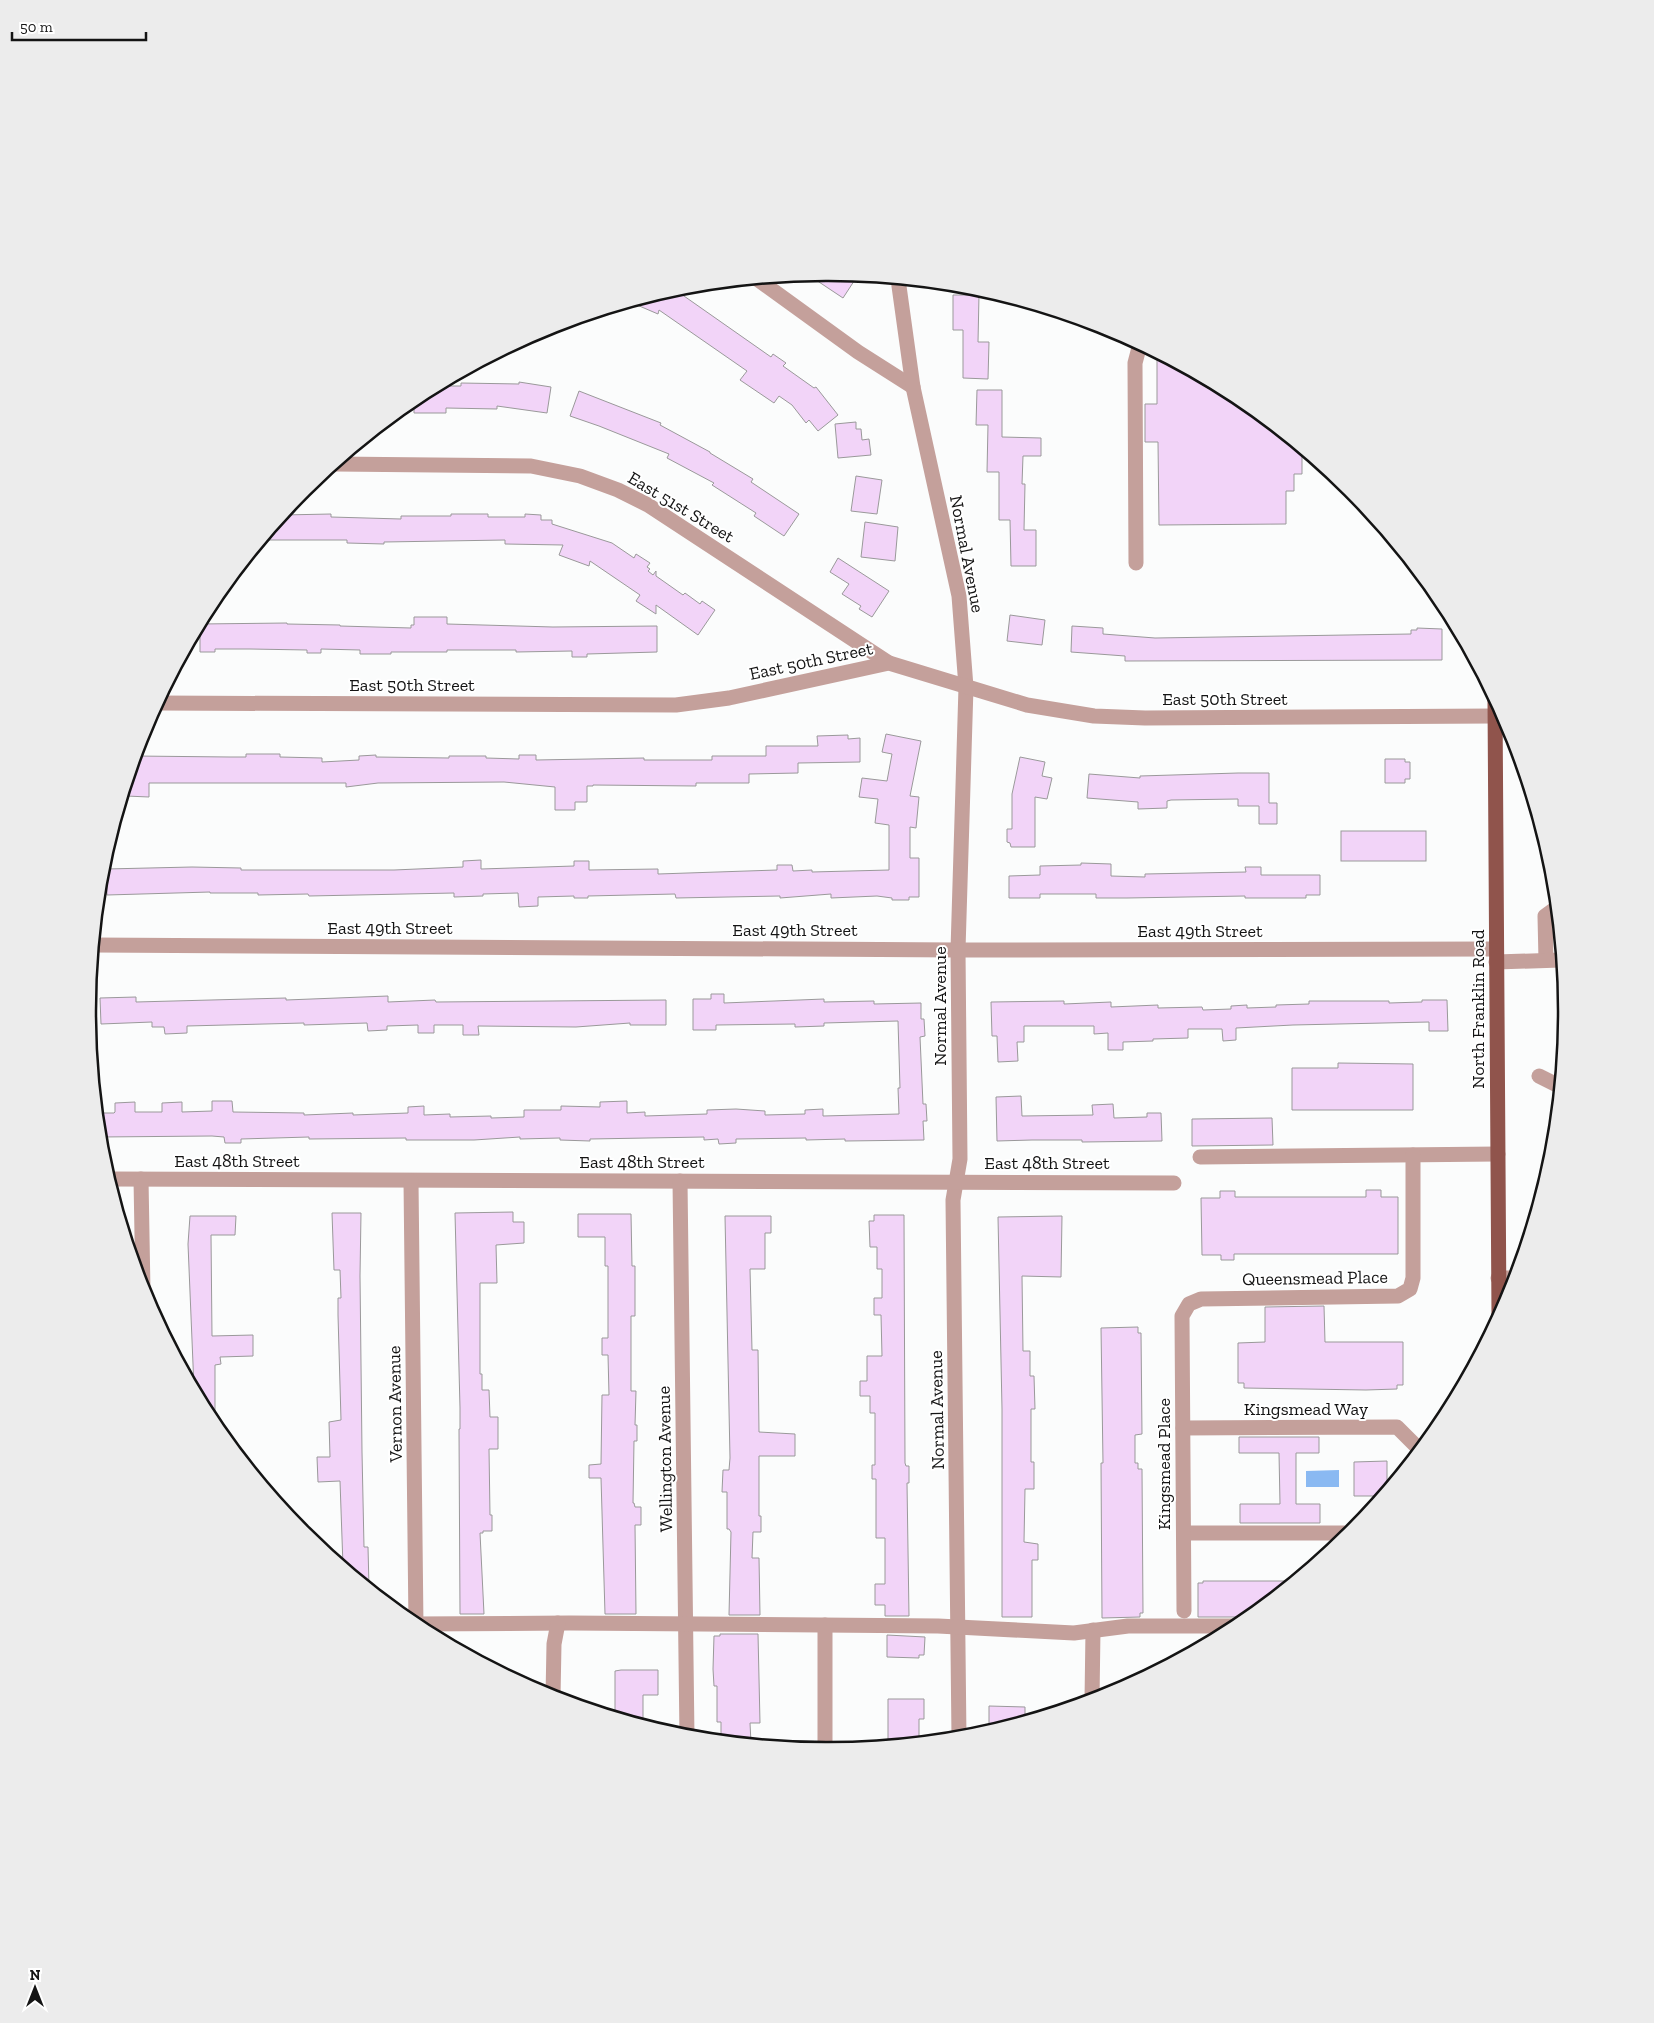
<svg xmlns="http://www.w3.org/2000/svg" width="1654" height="2023" viewBox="0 0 1654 2023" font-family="'Zilla Slab',serif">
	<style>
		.water { fill: #8ab9f2 }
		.building { fill: #f2d4f8; stroke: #9a999a }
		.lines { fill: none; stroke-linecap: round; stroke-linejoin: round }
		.minor { stroke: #c4a09b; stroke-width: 15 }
		.major { stroke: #90544c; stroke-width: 15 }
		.labels { text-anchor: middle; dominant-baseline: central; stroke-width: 4; stroke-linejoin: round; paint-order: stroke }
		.street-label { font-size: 18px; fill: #141414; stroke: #fff }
		.rim { fill: none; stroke: #141414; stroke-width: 2.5 }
	</style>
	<rect width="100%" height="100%" fill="#fbfcfc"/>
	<path class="water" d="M1339,1470V1487H1306V1471Z"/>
	<g class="building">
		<path d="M827,272L858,275L843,298L807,274Z"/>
		<path d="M674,289L771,357L773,354L786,363L783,366L814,388L816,387L838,415L818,431L809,420L806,423L792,405L779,396L774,403L740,380L747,371L659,310L658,314L630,302Z"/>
		<path d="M953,295H979L978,342H989L988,379L963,378V330H953Z"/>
		<path d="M1157,353L1238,397L1302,449V474H1294V491H1286V524L1159,525L1158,442H1145V404H1157Z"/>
		<path d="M519,382L551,387L547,413L497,406V409L446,408V413H414V398L436,386H461V383L519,384Z"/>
		<path d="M977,390H1002V437L1041,438V456H1023L1022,484H1025L1024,530H1036V566H1011L1010,520H999V472H987L988,425H976Z"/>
		<path d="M579,391L661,423L660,425L710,452V453L753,479L751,482L799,514L784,536L754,516L756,513L712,485L714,483L667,458L669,454L599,426L570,416Z"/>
		<path d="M856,422V429H861L862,440L869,439L871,455L838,458L835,424Z"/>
		<path d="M856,476L882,480L877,514L851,511Z"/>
		<path d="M331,514V517L401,519V516H451V514H488V517H525V514L541,515V520H552V524L612,543L634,558L636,554L650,563L647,567L650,569L648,571L653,575L656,571V576L683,595L685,593L700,604L702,601L715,610L698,635L656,605V614L636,601L640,595L590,561L589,566L559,555L563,545L505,544V540L384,542V544L347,543V540H262L282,515Z"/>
		<path d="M865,522L898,527L895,561L861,557Z"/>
		<path d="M838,558L889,591L872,617L859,609L861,606L842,594L849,584L830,572Z"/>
		<path d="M1010,615L1045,620L1042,645L1007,641Z"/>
		<path d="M414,617H447V624L553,627L657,626V652L587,654V657H572V651L516,652V650H447V652H391V654H360V650L321,649V653H307V650L250,649H215V652H200V624L287,623V624L340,625V626L411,628V625H414Z"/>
		<path d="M1072,626L1103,628V634L1155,638L1411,634V630H1417V628L1442,629V660L1125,661V656L1071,652Z"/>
		<path d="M886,734L921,741L910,796L919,797L916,828L910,827V858H919V897H909V900H892V898L877,896L831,898V894L780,898V896L676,898L675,894L588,896V898H574V896L538,897V906L519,907L518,893L483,894V896L454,897V893L309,896L308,894L258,895V893H210V892L107,895L106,869L192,867L241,868V870H394L463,867V861L481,860V869L574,866V861H589V870L658,869V874L777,870V865H792L793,871L812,870V872L889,870V825L875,823L878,799L859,797L862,778L887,781L892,754L882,752Z"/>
		<path d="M848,735V739L860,738V762L798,763V773L749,774V783H696V786L593,785V786H587V802H575V810H555V787L504,782L378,783L346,787V783H149V797L126,796V788L135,756L230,757H246V754H280V757L322,758V762L359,760V756L376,755V757L449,758V756H486V758L519,759V755H536V760L644,758V760H712V756H766V746H818L817,736Z"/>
		<path d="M1020,757L1045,762L1042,776L1052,778L1047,799L1035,797V847H1011L1010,843L1007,842V829H1012V794Z"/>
		<path d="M1385,759H1405V762H1410V779H1405V783H1385Z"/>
		<path d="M1238,773H1269V803H1277V824H1259V806H1238V799L1171,800L1167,801V808L1138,809V802L1087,798L1089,774L1140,778V776Z"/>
		<rect x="1341" y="831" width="85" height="30"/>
		<path d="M1081,863L1111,864V876L1145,877V874L1246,872L1245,867H1261V875H1320V895H1306V898H1245V896L1127,898H1096V894H1040V898H1009V876L1040,875V866L1081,865Z"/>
		<path d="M711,994H724V1003L824,999V1002L874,1001V1004L921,1003V1019H924L925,1036L920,1037L923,1104H926L927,1121H923L924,1140L845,1141V1139L806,1140V1138L736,1139V1143L719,1144L718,1139L704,1140V1137L590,1139V1141L560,1140V1138L520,1139V1137L474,1140H406V1138L309,1139V1137L241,1139V1143H225L224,1137L212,1136L100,1137L98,1113H114L115,1112V1103L135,1102V1112H162V1103L182,1102V1112L212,1111V1101H232L233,1112L304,1113V1115L353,1113V1115L408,1113V1107L424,1106V1115L450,1114V1117L491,1116V1118L524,1117V1110H561V1106L600,1107V1102L627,1101V1113L645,1112V1116L707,1114V1110L736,1109L765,1111V1115L805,1114V1110L823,1109V1116L899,1114L898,1088H900L898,1021L824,1023V1026L795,1027V1024L716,1025V1030H693V999H711Z"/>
		<path d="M388,996V1002L435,1000L436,1002L666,1000V1025H630V1023L576,1027L478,1026L479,1035H463V1025H434V1033H418V1025L387,1026V1030L368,1031L367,1023L304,1025V1023L187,1026V1033L165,1034L164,1027H152V1022L101,1024L100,998L136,997V1002L286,998V1000Z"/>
		<path d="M1422,1000H1447L1448,1031H1429V1022L1293,1025L1236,1028V1040L1223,1041L1222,1029H1188V1038L1153,1039V1041L1123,1042V1050H1108V1033L1094,1034V1026H1024V1042H1017L1018,1061L998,1062L997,1036H992L991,1002L1064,1001V1004L1111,1002V1007L1158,1005V1008L1202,1007L1203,1010L1231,1009V1006L1247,1005V1008L1276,1007V1005L1309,1004V1001H1389V1003L1422,1002Z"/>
		<path d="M1338,1063L1413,1064V1110H1292V1068H1338Z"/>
		<path d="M1021,1096L1022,1116L1093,1115L1092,1105L1113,1104L1114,1118L1147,1117V1113H1161L1162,1141L1082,1142V1140H1032L997,1141L996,1097Z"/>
		<path d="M1272,1118L1273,1145L1192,1146V1119Z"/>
		<path d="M1366,1190H1381V1197H1398V1254H1234V1260H1221V1255H1202L1201,1198H1220V1191H1235V1197H1366Z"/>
		<path d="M513,1212V1222H524V1243L496,1245L497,1283H480V1374H482V1390H489L490,1417H498V1449H489L490,1515H492V1531H483V1533H480L484,1614H460L459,1429H460V1408L455,1213Z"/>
		<path d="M332,1213H361L360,1276L362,1452L364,1547H368L369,1587L343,1566L340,1481L318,1482L317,1457H330L329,1422L341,1420L338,1315V1298H341L340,1270H334Z"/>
		<path d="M578,1214H631L632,1266H635V1316H631V1391H636L635,1425H637V1441H634L633,1503H634L635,1507H641V1525H635L636,1614H605L601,1478H589V1465L601,1464L602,1395H609L608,1355H602V1338H608V1266H605V1237H578Z"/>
		<path d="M874,1215H904L905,1463L906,1466H909V1483H907L909,1616H885V1605H875V1584H885V1538H876V1479H872V1465H875V1413H870V1396H860V1381H867V1356H882L881,1315H874V1298H882V1269H877V1247H870L869,1221H874Z"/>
		<path d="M190,1216H236L235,1235H211L212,1336L253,1335V1356L220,1357L221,1364L215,1365V1425L194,1388L188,1244Z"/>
		<path d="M725,1216H771V1233H765V1269H750L752,1350H758L759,1432L795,1434V1456H759V1516H761V1532H753L752,1558H759L760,1615H729L731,1532L729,1529H727V1492H722L723,1470H729L730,1458Z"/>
		<path d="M1062,1216L1061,1277L1022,1276L1023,1351H1030V1376H1034L1035,1409H1031V1462H1034V1489H1025L1024,1542L1038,1544V1560H1032V1617H1002V1409L998,1217Z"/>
		<path d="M1324,1306L1325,1342H1403V1385H1397V1389L1366,1390L1244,1388V1383H1238V1343L1265,1342V1307Z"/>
		<path d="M1138,1327V1333H1141L1142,1434L1135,1435V1463H1138V1469H1142L1143,1613H1140V1617L1102,1618L1101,1463H1103L1101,1328Z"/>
		<path d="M1239,1437H1319V1453H1296V1504H1320V1523H1240V1504H1280L1279,1453H1239Z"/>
		<path d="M1387,1461V1489L1381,1496H1354V1462Z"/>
		<path d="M1203,1581H1293L1245,1620L1238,1617H1198V1583H1203Z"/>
		<path d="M720,1634H758L760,1723H750L751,1743L721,1741V1722H717V1686H714L713,1669L714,1636H720Z"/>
		<path d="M887,1635L925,1637L924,1655H919V1658L887,1657Z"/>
		<path d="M621,1670H658V1695H643V1725L615,1716V1671Z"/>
		<path d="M888,1699H924V1719H919V1742L888,1745Z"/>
		<path d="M989,1706L1025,1707V1720L997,1729H989Z"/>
	</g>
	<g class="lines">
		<g class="minor">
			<path d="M757,279L858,352L913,387"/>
			<path d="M898,279L913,387L959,596L966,687L958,950L960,1159L953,1200L959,1738"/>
			<path d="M335,464L531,466L580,476L618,490L648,505L889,663"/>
			<path d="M1136,563L1135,363L1140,344"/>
			<path d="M157,703L676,705L729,698L889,663L1027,705L1094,716L1145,718L1495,716"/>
			<path d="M94,945L958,950L1496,949"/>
			<path d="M1546,960L1545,916L1556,908"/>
			<path d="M1496,962L1561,960"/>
			<path d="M1539,1076L1559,1086"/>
			<path d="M1200,1157L1498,1154"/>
			<path d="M109,1179L1174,1183"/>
			<path d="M141,1179L143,1291"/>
			<path d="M411,1181L416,1626"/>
			<path d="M680,1181L687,1737"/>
			<path d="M1498,1278H1515"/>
			<path d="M1183,1428L1397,1427L1420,1450"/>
			<path d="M1184,1533H1351"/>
			<path d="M1184,1611L1182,1316L1189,1304L1201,1299L1398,1296L1410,1289L1413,1278V1155"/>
			<path d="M413,1624L570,1623L938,1626L1074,1633L1128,1626H1238"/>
			<path d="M553,1697L554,1644L558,1623"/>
			<path d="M1092,1700L1093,1630"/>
			<path d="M825,1751V1625"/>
		</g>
		<path class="major" d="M1495,701L1499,1316"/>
	</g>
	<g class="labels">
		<g class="street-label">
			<text transform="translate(681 507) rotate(31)">East 51st Street</text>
			<text transform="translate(967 554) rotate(79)">Normal Avenue</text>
			<text transform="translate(811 661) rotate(-12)">East 50th Street</text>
			<text x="412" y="685">East 50th Street</text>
			<text x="1225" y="699">East 50th Street</text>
			<text x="390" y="928">East 49th Street</text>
			<text x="795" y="930">East 49th Street</text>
			<text x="1200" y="931">East 49th Street</text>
			<text transform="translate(940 1006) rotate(-90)">Normal Avenue</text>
			<text transform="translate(1478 1009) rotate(-90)">North Franklin Road</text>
			<text x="237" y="1161">East 48th Street</text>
			<text x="642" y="1162">East 48th Street</text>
			<text x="1047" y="1163">East 48th Street</text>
			<text transform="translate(1315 1278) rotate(-1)">Queensmead Place</text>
			<text transform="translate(395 1404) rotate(-91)">Vernon Avenue</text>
			<text x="1306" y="1409">Kingsmead Way</text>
			<text transform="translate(937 1410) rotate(-91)">Normal Avenue</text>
			<text transform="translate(665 1459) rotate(-91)">Wellington Avenue</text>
			<text transform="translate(1164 1464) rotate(-90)">Kingsmead Place</text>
		</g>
	</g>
	<path d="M0 0H1654V2023H0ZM826 281H828A730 730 0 0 1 1558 1011V1012A730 730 0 0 1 828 1742H826A730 730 0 0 1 96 1012V1011A730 730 0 0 1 826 281Z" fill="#ececec" fill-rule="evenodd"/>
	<path class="rim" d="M826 281H828A730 730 0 0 1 1558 1011V1012A730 730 0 0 1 828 1742H826A730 730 0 0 1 96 1012V1011A730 730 0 0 1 826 281Z"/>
	<g transform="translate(35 1988)" stroke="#ffffff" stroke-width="4" paint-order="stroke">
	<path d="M0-4L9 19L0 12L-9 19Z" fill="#141414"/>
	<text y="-8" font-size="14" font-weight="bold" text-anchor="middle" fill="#141414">N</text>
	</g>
	<path d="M12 32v8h134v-8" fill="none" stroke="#141414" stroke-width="2.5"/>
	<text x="20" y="32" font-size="15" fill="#141414" stroke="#ffffff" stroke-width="4" paint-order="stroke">50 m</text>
</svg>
